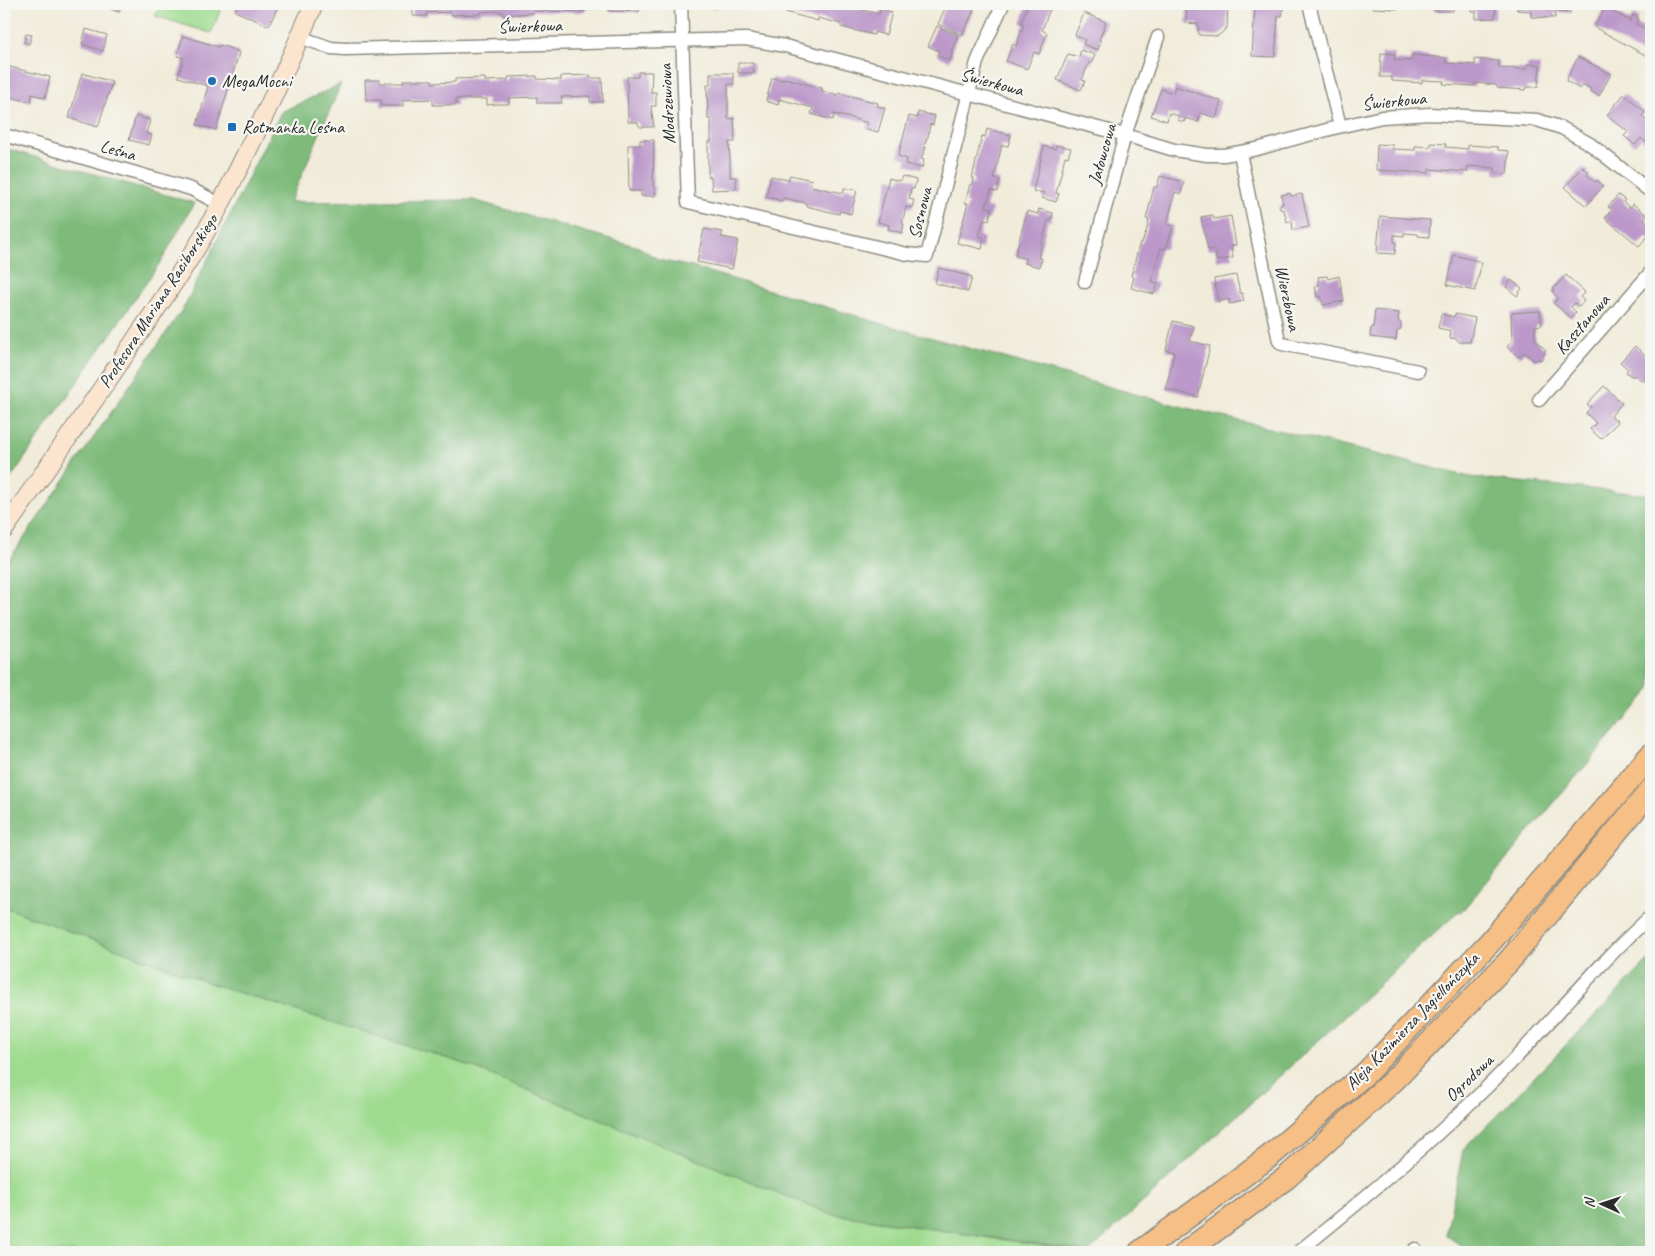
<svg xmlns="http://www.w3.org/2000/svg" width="1655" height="1256" viewBox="0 0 1655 1256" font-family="Caveat,sans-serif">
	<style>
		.green { fill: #9edb8f; stroke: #64835d }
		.forest { fill: #7ebb7a; stroke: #547352 }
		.building { fill: #bb98c9 }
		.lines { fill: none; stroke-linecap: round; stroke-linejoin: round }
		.street-casing { stroke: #8e8c82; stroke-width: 15 }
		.secondary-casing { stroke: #8e8c82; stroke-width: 20 }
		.highway-casing { stroke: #8e8c82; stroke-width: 25 }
		.street { stroke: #fff; stroke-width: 12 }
		.secondary { stroke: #fbe5cf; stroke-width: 18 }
		.highway { stroke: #f5bf86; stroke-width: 22 }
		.poi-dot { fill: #1f6fb2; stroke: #f6f6f2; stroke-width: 2 }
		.labels { text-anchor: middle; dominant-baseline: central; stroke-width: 4.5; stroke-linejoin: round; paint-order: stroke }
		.street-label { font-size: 18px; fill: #2b2b2b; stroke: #f6f6f2 }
		.poi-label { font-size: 18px; fill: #2b2b2b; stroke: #f6f6f2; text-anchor: start }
	</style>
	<rect width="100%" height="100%" fill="#f6f6f2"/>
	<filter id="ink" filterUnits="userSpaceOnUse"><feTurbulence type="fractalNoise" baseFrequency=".02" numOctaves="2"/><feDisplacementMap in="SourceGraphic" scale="10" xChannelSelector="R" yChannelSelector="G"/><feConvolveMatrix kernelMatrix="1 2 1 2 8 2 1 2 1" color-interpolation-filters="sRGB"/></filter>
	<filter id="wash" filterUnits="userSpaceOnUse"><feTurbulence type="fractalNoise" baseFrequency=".0096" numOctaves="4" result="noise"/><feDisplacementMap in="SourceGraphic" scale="20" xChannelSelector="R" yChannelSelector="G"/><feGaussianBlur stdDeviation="1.12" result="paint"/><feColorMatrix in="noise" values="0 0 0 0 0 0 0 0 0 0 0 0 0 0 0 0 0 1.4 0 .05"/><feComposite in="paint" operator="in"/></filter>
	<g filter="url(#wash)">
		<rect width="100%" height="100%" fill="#f1ecda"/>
		<g class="green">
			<path d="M160,4H223L211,33L155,16Z"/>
			<path d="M4,907L218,986L462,1063L827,1213L1082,1252H4Z"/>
		</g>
		<g class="forest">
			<path d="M341,84L290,202L473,200L639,247L659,260L692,267L907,331L1175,405L1470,477L1651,495V689L1461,912H1458L1089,1252L827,1213L462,1063L218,986L4,907V567L184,307L281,112Z"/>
			<path d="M4,148L194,203L162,260L4,488Z"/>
			<path d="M1651,958V1252H1470L1446,1235L1463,1150Z"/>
		</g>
		<g id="blocks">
			<g class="building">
				<path d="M97,4H122L119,12Z"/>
				<path d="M238,4H279L269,26L235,11Z"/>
				<path d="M412,4H650V8L639,9V12L609,11V8H585V12L533,11V13L503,15V12L492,11L481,12V14L451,15V12L427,13V16H413Z"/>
				<path d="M713,4H739V6L713,8Z"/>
				<path d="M775,4H846V6L879,14L881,9L892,12L886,35L874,32V35L841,27V24L830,21L818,18V21L785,12L786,9L774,6Z"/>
				<path d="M947,4L957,6L959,4L974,10L962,35L938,24Z"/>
				<path d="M1028,4H1052L1042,30L1047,33L1039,54L1034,52L1027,69L1006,61L1013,44L1016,46L1024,24L1021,23Z"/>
				<path d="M1187,4L1228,5L1227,28L1218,36L1199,35L1198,24L1186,23Z"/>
				<rect x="1332" y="4" width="13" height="2"/>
				<path d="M1373,4H1411V7H1397V9L1373,8Z"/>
				<path d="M1434,4H1454L1453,11H1434Z"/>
				<path d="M1472,4H1496L1495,18L1476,19V12H1472Z"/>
				<path d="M1517,4H1570V13L1555,12V18L1531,17V11L1517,10Z"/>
				<path d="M1607,5L1615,10L1614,12L1630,21L1633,15L1639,18L1636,24L1647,30L1648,27L1651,29V44L1645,55L1594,27Z"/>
				<path d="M1255,6L1283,8L1282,16H1278L1275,57L1252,56Z"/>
				<path d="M1084,13L1106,22L1099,40L1101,41L1098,50L1083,44L1085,40L1075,35Z"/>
				<path d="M937,26L958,35L951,52L953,53L949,61L937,55L939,51L928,46Z"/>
				<path d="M86,29L107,35L103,51L82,44Z"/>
				<path d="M26,34L32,35L29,44L24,42Z"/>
				<path d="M183,36L219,47L220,45L237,51L239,53L216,130L197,125L208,86L178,77L184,58L177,56Z"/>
				<path d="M1081,50L1095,55L1091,64L1089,63L1082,80L1085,81L1081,90L1057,80L1068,54L1079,57Z"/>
				<path d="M1381,53L1395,54L1394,60L1411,61L1412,55L1446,58V63L1475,65V59L1499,61V68L1527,69V64L1540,65L1538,87H1527L1526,90L1497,88V85L1475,83L1474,86L1443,84L1444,81L1422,80V83L1392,81V77H1380Z"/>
				<path d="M1578,57L1611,74L1599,96L1590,91L1591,89L1582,84L1580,89L1566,81Z"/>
				<path d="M738,63H753L754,73H738Z"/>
				<path d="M6,66L50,77L45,98L32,94L31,102L9,97L11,89L4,87V77Z"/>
				<path d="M638,72H652L651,92H656V106H651L654,127H640L637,122H628L627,77H638Z"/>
				<path d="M82,73L112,82L98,127L69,118Z"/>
				<path d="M710,73H733L734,84H728V119L734,118L735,142H729L730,160V177H736V189L712,190L711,177H708V142H711V119H708L707,85H710Z"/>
				<path d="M590,75V78H602L603,102H590V96L561,97L562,103H537V97L509,98V104H497L487,105V99H456V105H433V99L403,100V106H381V100H366L365,80H380V83H404L403,80H432V83L455,82V79L485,78V81L508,80V77L537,76V79L561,80V76Z"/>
				<path d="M772,78L783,80L784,78L822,88V91L838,95L839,93L878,103L877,106L885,108L878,132L866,129L868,123L851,118L834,114L833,120L811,114L813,108L779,99L778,105L766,101Z"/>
				<path d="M1175,86L1221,101L1216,118L1201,113L1198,122L1186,118L1184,122L1177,120L1179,116L1169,113L1167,121L1151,116L1161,89L1173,93Z"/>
				<path d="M1624,94L1645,112L1642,116L1651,125L1650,146L1641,138L1635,145L1624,136L1628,132L1607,115Z"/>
				<path d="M918,112L935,116L933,125L930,124L928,137H927L924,147H926L921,159L924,160L922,168L905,164L907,159L898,156L909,116L917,118Z"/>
				<path d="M136,116L150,120L146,134L152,135L149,145L129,140Z"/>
				<path d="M987,129L1011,135L1008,146L1002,145L994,179L1000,180L997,192L991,190L986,207L992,208L989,220L984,219L979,236L984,238L982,249L957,243L968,203H965L970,184L973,185L974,178H972L982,136L985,137Z"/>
				<path d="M640,140H654L653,187H655V196H641V191H629L628,145H640Z"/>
				<path d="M1431,143L1446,144L1445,147L1457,148L1468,149V145L1498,147V150L1509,151L1507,174L1495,173V168L1468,166L1467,172L1429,169V173L1376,170L1377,144L1393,145L1392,149L1415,150V146L1431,147Z"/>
				<path d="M1056,145L1071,148L1068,157L1065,156L1061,174L1056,193L1059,194L1056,202L1042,198L1044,193L1033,191L1044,146L1055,149Z"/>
				<path d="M1583,167L1589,172L1587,175L1595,182L1597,180L1603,186L1586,206L1565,187Z"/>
				<path d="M790,175L812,180L810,186L843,193L844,188L857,190L851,214L840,211L839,214L806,206V203L783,198V201L766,197L771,176L788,180Z"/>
				<path d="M902,176L916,180L914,189L911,188L909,199L914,200L912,208L906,207L902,224H904L902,233L888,229L889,225L878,222L889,178L900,181Z"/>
				<path d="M1160,176L1184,182L1181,194L1175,192L1167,224L1173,226L1166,249L1161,248L1156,265L1152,282L1158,283L1154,294L1131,288L1134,277L1131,276L1140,242L1142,243L1146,232L1149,220L1146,219L1154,187H1157Z"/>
				<path d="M1290,193L1291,196L1302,194L1309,227L1293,230L1292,221L1287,222L1284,210L1280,209L1279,206L1283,204L1281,195Z"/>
				<path d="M1618,195L1625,200L1623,202L1630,208L1633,204L1647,215L1644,219L1651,225V239L1650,240L1647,237L1639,246L1605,218L1612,209L1608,207Z"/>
				<path d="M1039,209L1053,213L1051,221L1048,220L1038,258H1042L1039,267L1025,263L1027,259L1015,256L1027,211L1038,214Z"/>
				<path d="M1213,215L1214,219L1231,216L1236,245L1231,246L1233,258L1217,261L1215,249L1208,250L1201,217Z"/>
				<path d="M1380,216L1430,220L1429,237L1418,236V234L1404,233V236L1394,235V242H1396L1395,254L1377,253Z"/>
				<path d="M704,229L723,232L721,237L738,240L732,269L697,262Z"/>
				<path d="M1454,255L1482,262L1475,291L1447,285Z"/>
				<path d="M939,268L972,277L968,292L935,283Z"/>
				<path d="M1236,275L1240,293H1242L1244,301L1230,304L1229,299L1218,302L1214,279Z"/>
				<path d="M1566,275L1585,292L1580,297L1584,301L1579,307L1575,303L1571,307L1576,312L1571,318L1553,303L1558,298L1553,293V289Z"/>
				<path d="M1327,276L1328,279L1339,276L1344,301L1323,305L1321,296L1317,297L1315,286L1319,285L1318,277Z"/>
				<path d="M1511,280L1522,288L1517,296L1506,287Z"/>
				<path d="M1375,310L1399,313L1398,320L1401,324V329L1397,331L1396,340L1370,337L1371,328H1373Z"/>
				<path d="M1540,311L1542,325L1535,326V340L1546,350L1544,352V356L1541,360L1537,359L1535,361L1524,352L1519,357L1507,347L1512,341L1511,313Z"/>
				<path d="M1441,314L1454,317L1455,314L1475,318L1470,342H1459L1457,339L1450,338L1451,331L1438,328Z"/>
				<path d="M1173,321L1194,326L1190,341L1210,346L1198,397L1166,389L1174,352L1166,350Z"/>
				<path d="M1651,322V332L1646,328Z"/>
				<path d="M1635,346L1651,361V375L1646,376L1642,381L1636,376H1631L1626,372L1628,369L1620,362Z"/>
				<path d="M1604,386L1622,403L1611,416L1618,422L1601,439L1590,429L1596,423L1586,413L1591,407L1587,404Z"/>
			</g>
		</g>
	</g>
	<g filter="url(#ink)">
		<use href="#blocks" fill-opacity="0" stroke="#8e8c82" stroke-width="1"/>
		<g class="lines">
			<g class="street-casing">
				<g id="street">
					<path d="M681,4L688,202L907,254L927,256L977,62L1003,4"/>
					<path d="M1309,4L1340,126"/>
					<path d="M300,37L331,48L345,49L746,39L785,46L1125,135L1174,150L1207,155H1224L1257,149L1334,128L1382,117L1430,114L1537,120L1562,128L1590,144L1651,192"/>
					<path d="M4,135L191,189L220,204"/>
					<path d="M1240,153L1279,341L1282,344L1418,371"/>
					<path d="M1085,282L1125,135L1158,37"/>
					<path d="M1539,400L1651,272"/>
					<path d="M1298,1252C1363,1200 1427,1146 1486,1088C1543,1033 1592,969 1651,916"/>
					<path d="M1414,1252L1415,1249"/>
				</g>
			</g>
			<g class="secondary-casing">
				<path id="secondary" d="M4,530C49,465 95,400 139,334C162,301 185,268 205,233C246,159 281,81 314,4"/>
			</g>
			<g class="highway-casing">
				<g id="highway">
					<path d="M1140,1252L1270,1156L1366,1073L1490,942L1651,755"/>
					<path d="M1186,1252L1286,1178L1394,1080L1509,961L1651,790"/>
				</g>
			</g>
			<use href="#street" class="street"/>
			<use href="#secondary" class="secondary"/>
			<use href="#highway" class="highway"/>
		</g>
	</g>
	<g class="poi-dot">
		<circle cx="212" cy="81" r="5"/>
		<rect x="227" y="122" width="10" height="10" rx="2.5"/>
	</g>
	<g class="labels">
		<g class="street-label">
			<text transform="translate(530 26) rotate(-2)">Świerkowa</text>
			<text transform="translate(992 82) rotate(15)">Świerkowa</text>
			<text transform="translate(1394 101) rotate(-6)">Świerkowa</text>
			<text transform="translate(667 104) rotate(-93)">Modrzewiowa</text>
			<text transform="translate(118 150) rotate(16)">Leśna</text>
			<text transform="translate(1102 154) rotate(-74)">Jałowcowa</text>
			<text transform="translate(920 213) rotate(-76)">Sosnowa</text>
			<text transform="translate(1288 298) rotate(78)">Wierzbowa</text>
			<text transform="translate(158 301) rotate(-57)">Profesora Mariana Raciborskiego</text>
			<text transform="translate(1582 324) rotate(-49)">Kasztanowa</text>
			<text transform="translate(1412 1021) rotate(-46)">Aleja Kazimierza Jagiellończyka</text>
			<text transform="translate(1469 1078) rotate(-44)">Ogrodowa</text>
		</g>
		<g class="poi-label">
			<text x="222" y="81">MegaMocni</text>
			<text x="242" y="127">Rotmanka Leśna</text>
		</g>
	</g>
	<rect width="1655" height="1256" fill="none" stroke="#f6f6f2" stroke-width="20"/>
	<g transform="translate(1602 1204) rotate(273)" stroke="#f6f6f2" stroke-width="4" paint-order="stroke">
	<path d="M0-4L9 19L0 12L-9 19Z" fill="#2b2b2b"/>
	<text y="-8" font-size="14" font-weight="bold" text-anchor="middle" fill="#2b2b2b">N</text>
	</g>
</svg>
